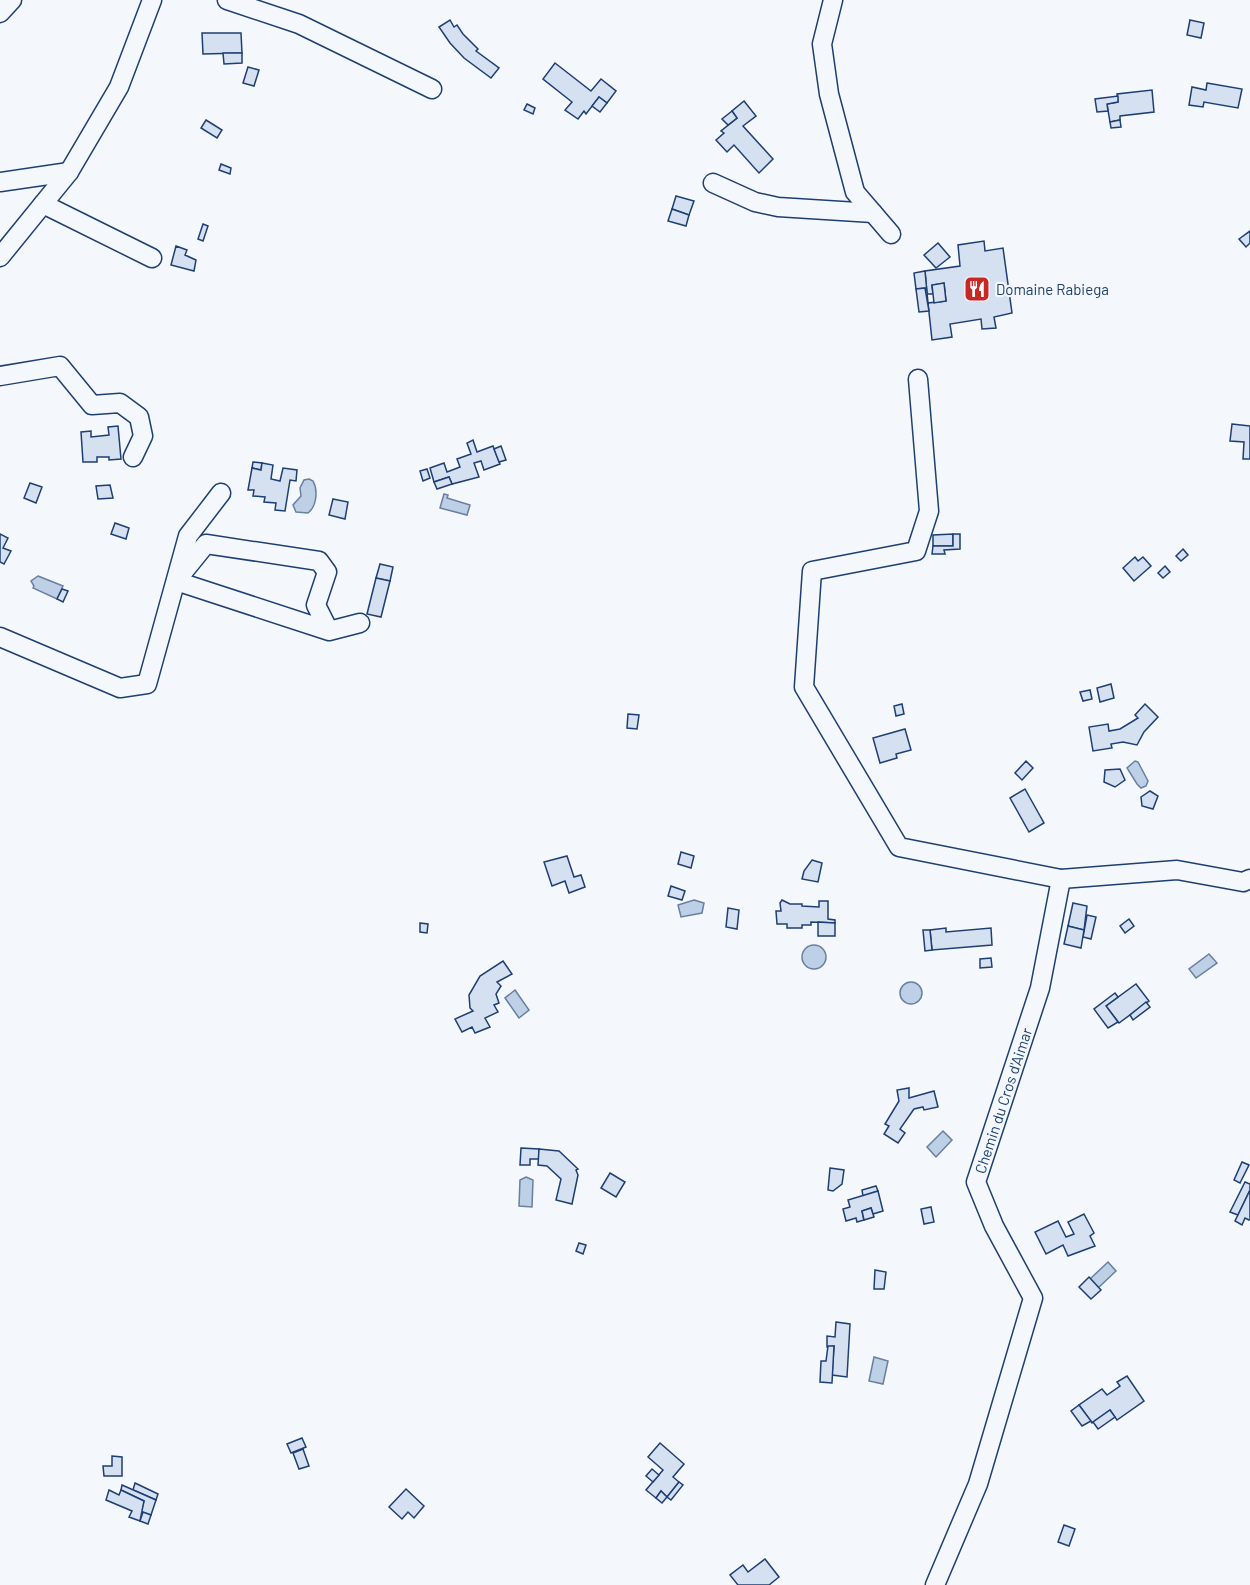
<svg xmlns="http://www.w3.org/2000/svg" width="1250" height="1585" viewBox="0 0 1250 1585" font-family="Barlow,sans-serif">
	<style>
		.water { fill: #bed0e5; stroke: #687fa3; stroke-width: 1.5 }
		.building { fill: #d5e0f0; stroke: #1d3f73; stroke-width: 1.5 }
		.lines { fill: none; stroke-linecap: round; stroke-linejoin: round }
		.minor-casing { stroke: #1d3f73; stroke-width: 21 }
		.minor { stroke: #f4f7fb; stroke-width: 18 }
		.labels { text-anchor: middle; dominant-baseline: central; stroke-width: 4.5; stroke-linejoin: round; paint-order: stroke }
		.poi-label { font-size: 15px; fill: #1d3f73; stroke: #f4f7fb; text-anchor: start }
		.street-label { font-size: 15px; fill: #1d3f73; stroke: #f4f7fb }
	</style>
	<rect width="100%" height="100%" fill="#f4f7fb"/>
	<g class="water">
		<path d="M309,479L313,481C318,490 317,506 308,513L296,512L293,505L301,496L300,488L304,480Z"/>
		<path d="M444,494L448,495L447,498L470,505L467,515L440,508Z"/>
		<path d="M38,576L63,586L57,599L33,588L34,586L31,581Z"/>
		<path d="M1135,761L1138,762L1148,781L1146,786L1141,788L1137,784L1127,768Z"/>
		<path d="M694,900L704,903L702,913L681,917L678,905Z"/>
		<circle cx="814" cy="957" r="12"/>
		<path d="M1209,954L1217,963L1196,978L1189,969Z"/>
		<circle cx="911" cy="993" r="11"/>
		<path d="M515,990L529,1010L519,1018L505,998Z"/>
		<path d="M943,1131L952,1140L936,1157L927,1147Z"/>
		<path d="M526,1177L533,1180L532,1207L519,1206L520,1180Z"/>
		<path d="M1108,1262L1116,1271L1098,1288L1090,1279Z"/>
		<path d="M874,1357L888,1361L883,1384L869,1381Z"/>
	</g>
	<g class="building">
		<path d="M450,20L454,27L457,25L463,34L478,49L476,51L499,68L491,78L464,58L450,43L439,27Z"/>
		<path d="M1190,20L1204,23L1201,38L1187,35Z"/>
		<path d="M202,33H241L242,53L203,54Z"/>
		<path d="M223,53H242V63L224,64Z"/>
		<path d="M555,63L591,91L601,79L616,91L607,103L599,97L586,114L584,111L578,119L565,110L572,102L543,79Z"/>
		<path d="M248,67L259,70L254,86L243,83Z"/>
		<path d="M1207,83L1242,89L1238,108L1204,102L1203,107L1189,105L1192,87L1206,90Z"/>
		<path d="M1152,90L1154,112L1120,116V120L1110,122L1107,104L1118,102L1117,94Z"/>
		<path d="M1118,96V102L1107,104L1108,111L1097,112L1095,99Z"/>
		<path d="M599,97L607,103L600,112L592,106Z"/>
		<path d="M744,101L756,116L743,126L773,159L759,173L734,145L727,152L716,140L724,133L721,131L737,118L732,111Z"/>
		<path d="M527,104L535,108L533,114L524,110Z"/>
		<path d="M732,111L737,118L728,125L722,119Z"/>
		<path d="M206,120L222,130L217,138L201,128Z"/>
		<path d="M1120,120L1121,127L1111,128L1110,122Z"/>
		<path d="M221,164L231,168L230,174L219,170Z"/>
		<path d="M676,196L694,201L689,215L672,209Z"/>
		<path d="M672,209L689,215L686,226L668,221Z"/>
		<path d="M203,224L208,226L203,241L198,239Z"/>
		<path d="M1250,231V243L1246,247L1239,239Z"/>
		<path d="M984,241L985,251L1003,248L1012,313L994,317L996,328L982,329L981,319L950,324L952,337L932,340L928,303L946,301L944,283L932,285L933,294H927L925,271L960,266L958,245Z"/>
		<path d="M938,243L950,257L936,268L924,255Z"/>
		<path d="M176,246L187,250L185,255L196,260L194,271L171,265Z"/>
		<path d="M925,271L928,303L926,304L925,288L916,289L914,273Z"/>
		<path d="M944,283L946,301L934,303L932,285Z"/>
		<path d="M925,288L929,311L919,312L916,289Z"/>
		<path d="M1232,424L1250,426V459H1243L1244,442L1230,441Z"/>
		<path d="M118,426L121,459L109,460V457H97V462H83L81,432L91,431V437L109,435L108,427Z"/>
		<path d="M473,440L477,452L493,446L500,464L484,470L481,461L474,463L479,477L452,484L449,477L434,482L430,468L444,463L447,472L460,467L457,459L471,454L467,443Z"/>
		<path d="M501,446L506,460L499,462L494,449Z"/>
		<path d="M253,462L262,463L261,470L252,468Z"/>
		<path d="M262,463L273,465L271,479L280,481L283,468L297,470L296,481L290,480L285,511L275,510L276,503L264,502L265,497L253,496L254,490H248L252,468L261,470Z"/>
		<path d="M427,469L430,478L423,481L420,471Z"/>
		<path d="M449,477L452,484L437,489L434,482Z"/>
		<path d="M30,483L42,487L36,503L24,498Z"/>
		<path d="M110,485L113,498L98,499L96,486Z"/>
		<path d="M333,499L348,502L345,519L329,515Z"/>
		<path d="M115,523L129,528L126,539L111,534Z"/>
		<path d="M0,534L8,538L3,548L11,551L4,564L0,562Z"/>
		<path d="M953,534V546H933V535Z"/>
		<path d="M953,534H960V549L944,550L945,554H932L933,546H953Z"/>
		<path d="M1183,549L1188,555L1181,561L1176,556Z"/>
		<path d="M1135,557L1138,561L1143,557L1151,566L1134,581L1123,568Z"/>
		<path d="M380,564L393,567L390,581L376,578Z"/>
		<path d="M1165,566L1170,572L1163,578L1158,573Z"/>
		<path d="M376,578L390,581L381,617L367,614Z"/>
		<path d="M62,589L68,591L63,602L57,599Z"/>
		<path d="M1111,684L1114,698L1100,702L1097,688Z"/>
		<path d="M1090,690L1092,699L1083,701L1080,692Z"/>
		<path d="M902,704L904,714L896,716L894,706Z"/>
		<path d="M1145,704L1158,717L1144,732L1137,745L1123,742L1111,744L1112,748L1093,751L1089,727L1108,724L1109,731L1120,729L1138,718L1135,715Z"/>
		<path d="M628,714L639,715L637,729L627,728Z"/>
		<path d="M905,729L911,750L896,754L897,758L880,763L873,738Z"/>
		<path d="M1026,761L1033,768L1022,780L1015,773Z"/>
		<path d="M1120,769L1125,780L1115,787L1104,782L1105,770Z"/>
		<path d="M1025,789L1044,823L1029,832L1010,798Z"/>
		<path d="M1150,791L1158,796L1153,809L1142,806L1141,797Z"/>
		<path d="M681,852L694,856L691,868L678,864Z"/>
		<path d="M567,856L574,877L581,875L585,887L569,893L565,881L552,886L544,862Z"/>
		<path d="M812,860L822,863L818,882L802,879L804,871Z"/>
		<path d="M671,886L685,891L682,900L668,896Z"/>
		<path d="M782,900L790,904H802V906L819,907V901H828V919L835,920V923L811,922V925H802V928H787V924H777L776,911H781L780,903Z"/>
		<path d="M1073,903L1087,906L1084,930L1068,926Z"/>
		<path d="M728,908L739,910L737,929L726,927Z"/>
		<path d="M1087,915L1096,917L1091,939L1083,937Z"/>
		<path d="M1129,919L1134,926L1125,933L1120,926Z"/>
		<path d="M818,922L835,923V936H818Z"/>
		<path d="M420,923L428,924L427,933L420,932Z"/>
		<path d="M1068,926L1084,930L1081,948L1064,944Z"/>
		<path d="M946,928V932L991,928L992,945L932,950L930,930Z"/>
		<path d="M923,930H930L932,950L925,951Z"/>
		<path d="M991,958L992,967L980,968V959Z"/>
		<path d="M503,961L512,974L497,982L501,986L496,994L499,1003L494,1005L498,1012L485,1018L490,1027L475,1033L472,1027L462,1032L455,1019L473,1011L470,1008L469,995L480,976Z"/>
		<path d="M1136,984L1149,1001L1119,1023L1106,1006Z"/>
		<path d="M1115,993L1118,997L1106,1006L1118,1022L1108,1028L1094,1009Z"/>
		<path d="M1146,1002L1150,1007L1133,1020L1130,1015Z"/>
		<path d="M909,1088V1098L934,1091L938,1107L924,1110L923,1107L914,1109L900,1129L905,1133L898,1143L884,1134L889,1126L885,1124L899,1101L897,1090Z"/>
		<path d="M521,1148L539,1149V1159H530V1165H520Z"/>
		<path d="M539,1149L559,1151L578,1169L576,1170L578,1175L572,1204L556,1200L561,1179L547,1166L538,1165Z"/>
		<path d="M1242,1162L1249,1165L1240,1183L1234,1180Z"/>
		<path d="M830,1168L844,1170L842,1184L833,1191L828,1190Z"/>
		<path d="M610,1173L625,1182L616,1197L601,1188Z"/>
		<path d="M1245,1182L1250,1184V1190L1238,1215L1230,1212Z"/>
		<path d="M876,1186L878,1191L863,1196L862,1190Z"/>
		<path d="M1250,1190V1219L1249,1220L1245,1218L1242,1225L1235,1221Z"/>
		<path d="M878,1191L883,1211L873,1214L871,1208L862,1211L864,1220L857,1222L856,1218L846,1221L843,1209L850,1207L848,1200Z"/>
		<path d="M931,1207L934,1222L924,1224L921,1209Z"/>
		<path d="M871,1208L874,1217L864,1220L862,1211Z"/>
		<path d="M1084,1214L1094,1233L1090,1236L1095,1246L1068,1256L1063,1245L1046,1254L1035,1232L1058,1221L1066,1237L1074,1234L1068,1222Z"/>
		<path d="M579,1243L586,1245L583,1254L576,1251Z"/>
		<path d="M875,1270L886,1272L884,1289H874Z"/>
		<path d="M1089,1277L1101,1290L1091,1299L1079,1287Z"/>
		<path d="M836,1322L850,1324L847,1377L832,1375L834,1346L827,1347V1336L835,1337Z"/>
		<path d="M828,1346H834L832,1383L820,1382L821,1361H826Z"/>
		<path d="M1127,1376L1144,1401L1117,1420L1110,1410L1092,1423L1079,1405L1102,1389L1107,1395L1120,1386L1117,1382Z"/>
		<path d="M1079,1405L1091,1421L1082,1426L1071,1411Z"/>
		<path d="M1110,1410L1115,1417L1098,1429L1093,1422Z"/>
		<path d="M302,1438L306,1447L291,1453L287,1444Z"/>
		<path d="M660,1443L684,1464L673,1477L679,1482L667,1497L661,1491L656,1498L646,1490L663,1470L648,1457Z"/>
		<path d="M303,1449L309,1466L299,1469L293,1453Z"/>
		<path d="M112,1456L122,1457V1476H104L103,1466H112Z"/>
		<path d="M652,1469L659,1475L653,1482L646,1476Z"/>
		<path d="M679,1482L683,1485L671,1500L667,1497Z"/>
		<path d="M135,1483L158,1494L156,1500L133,1490Z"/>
		<path d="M122,1485L156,1500L151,1515L141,1512L144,1501L121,1490Z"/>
		<path d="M406,1489L424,1506L414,1518L408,1512L402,1519L389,1507Z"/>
		<path d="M109,1490L119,1495L121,1490L144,1501L140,1521L129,1517L132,1511L106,1500Z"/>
		<path d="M661,1491L667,1497L662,1503L656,1498Z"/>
		<path d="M143,1512L151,1515L148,1524L140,1521Z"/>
		<path d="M1064,1525L1075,1529L1069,1546L1058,1542Z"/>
		<path d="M765,1559L779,1577L769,1585H738L730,1575L743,1565L748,1572Z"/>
	</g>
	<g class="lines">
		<g class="minor-casing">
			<g id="minor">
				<path d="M227,0L299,24L432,89"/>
				<path d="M833,0L822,44L829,94L855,192L891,234"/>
				<path d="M0,13L12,0"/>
				<path d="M0,182L69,172"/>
				<path d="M713,183L755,202L778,207L873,213"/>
				<path d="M43,204L152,258"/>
				<path d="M0,257L69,172L119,87L152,0"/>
				<path d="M0,376L60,366L92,405L120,403L139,417L143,436L133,457"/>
				<path d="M918,379L929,511L916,551L812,571L804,687L899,847L1061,879L1177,870L1243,882L1250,879"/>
				<path d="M329,631L176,581L206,544L319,561L327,572L316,605L329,631L360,623"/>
				<path d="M0,637L120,688L147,684L188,536L221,493"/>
				<path id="s1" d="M935,1585L978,1484L1033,1298L994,1226L976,1182L1040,988L1061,879"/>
			</g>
		</g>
		<use href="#minor" class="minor"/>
	</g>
	<defs>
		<g id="restaurant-square" transform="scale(1.35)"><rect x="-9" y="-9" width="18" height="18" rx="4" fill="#c62828" stroke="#f4f7fb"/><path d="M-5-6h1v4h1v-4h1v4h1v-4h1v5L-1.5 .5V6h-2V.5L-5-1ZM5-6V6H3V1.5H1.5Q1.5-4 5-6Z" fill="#fff"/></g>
	</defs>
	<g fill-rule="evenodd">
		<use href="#restaurant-square" x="977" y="289"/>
	</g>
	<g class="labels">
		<g class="poi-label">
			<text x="996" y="289">Domaine Rabiega</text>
		</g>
		<g class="street-label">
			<text stroke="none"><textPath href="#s1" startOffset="519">Chemin du Cros d'Aimar</textPath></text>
		</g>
	</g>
</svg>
